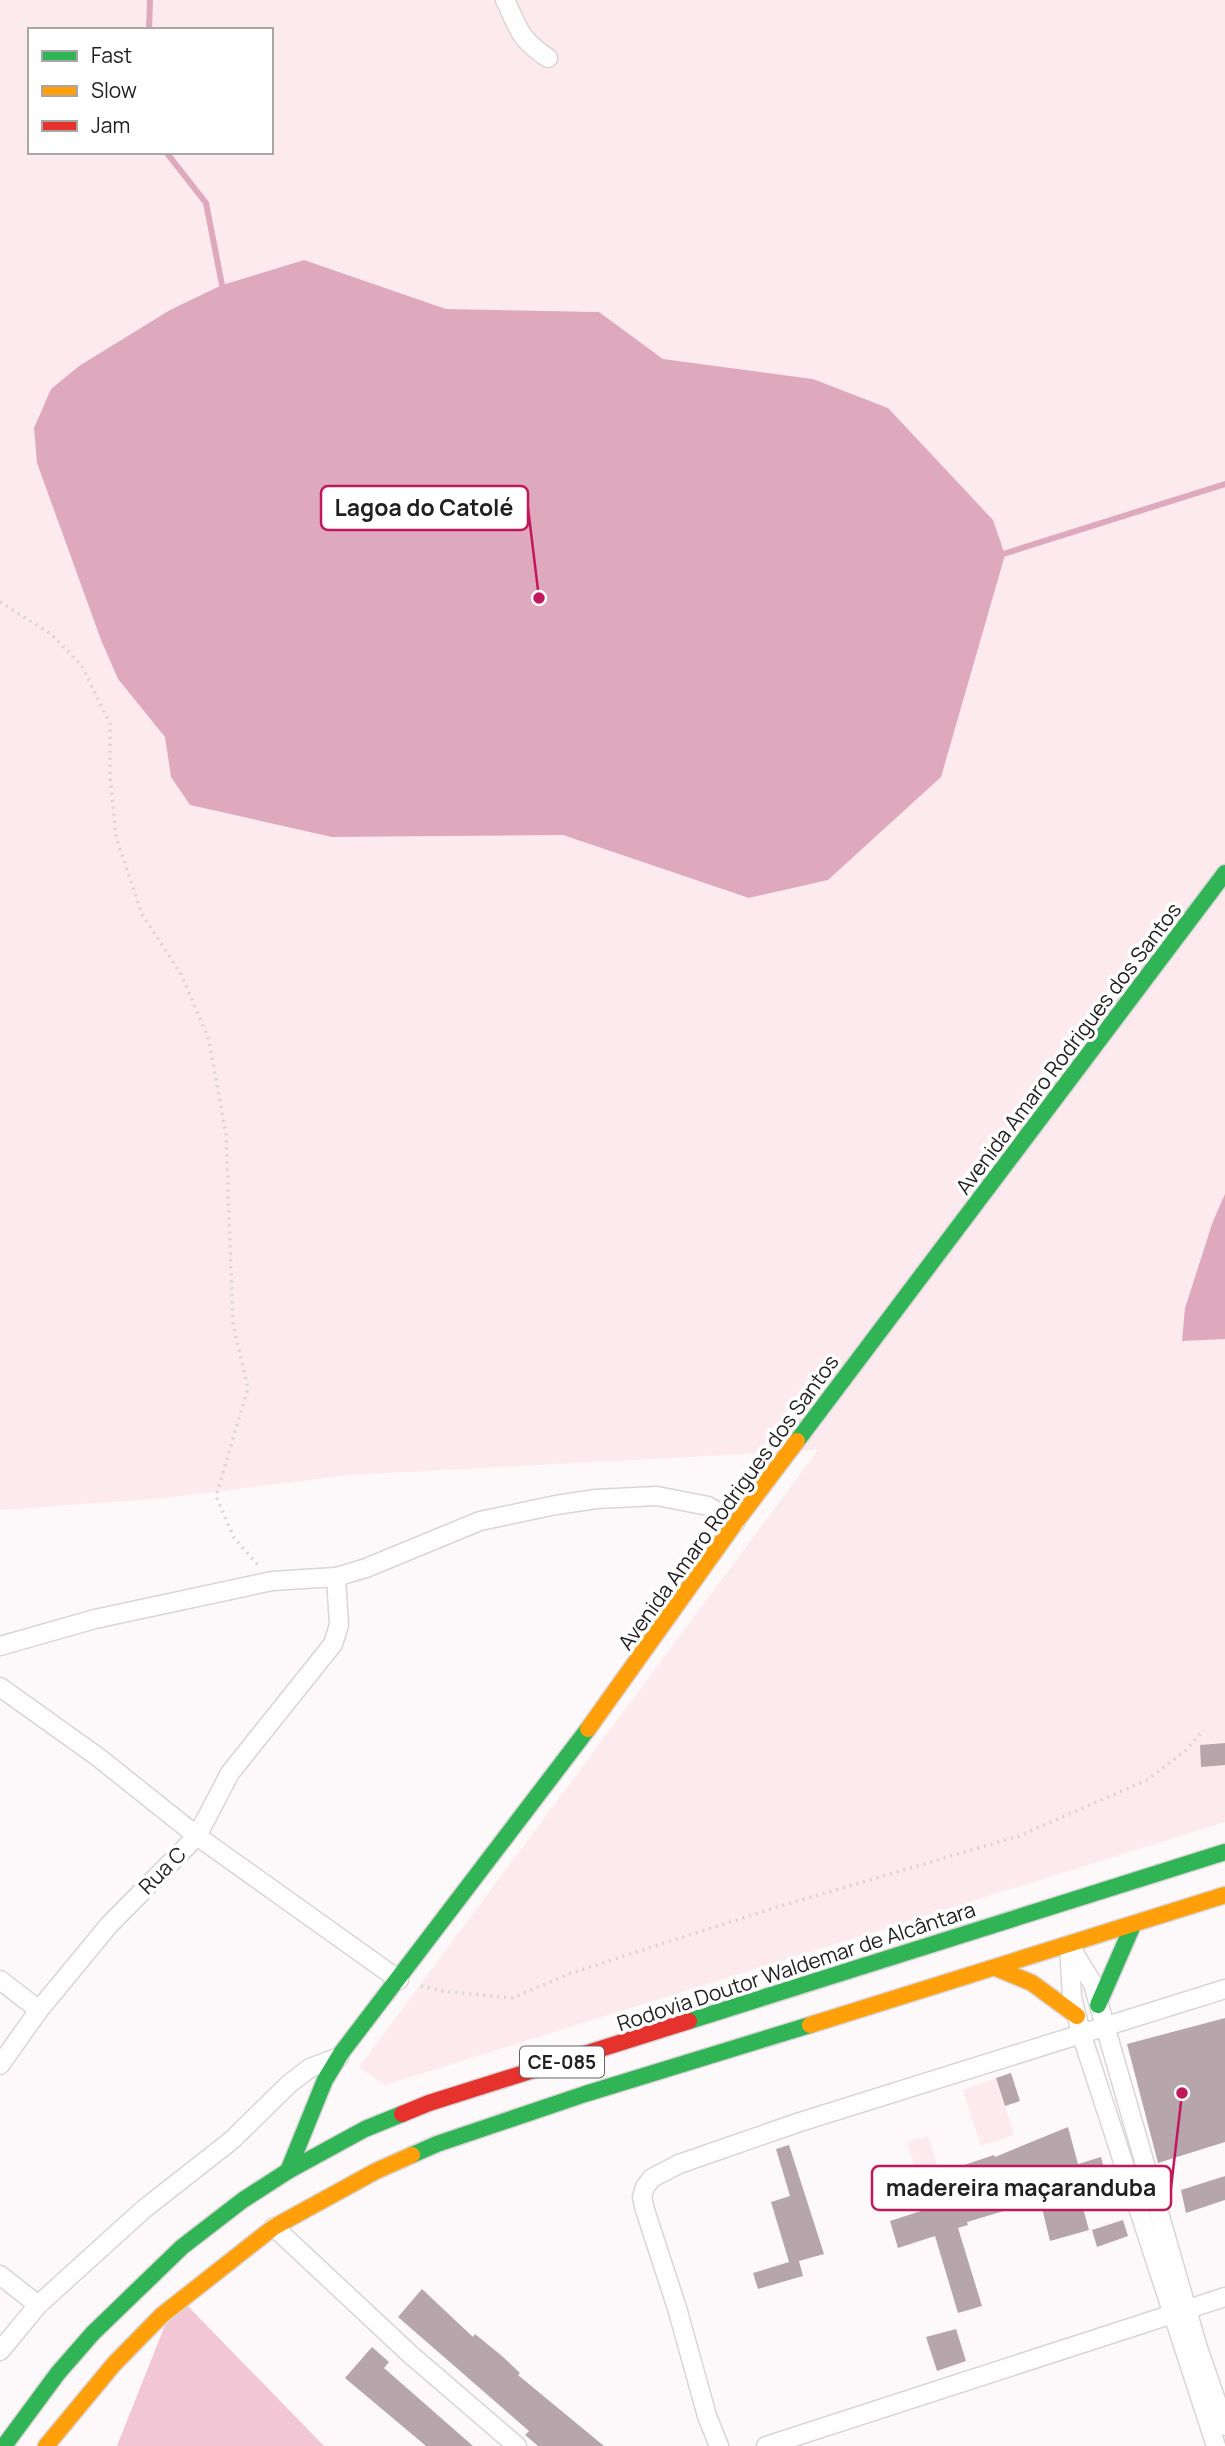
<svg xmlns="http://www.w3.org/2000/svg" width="1225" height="2446" viewBox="0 0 1225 2446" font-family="Manrope,sans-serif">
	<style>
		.green { fill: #fceaef; fill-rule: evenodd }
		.forest { fill: #f2c6d5 }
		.water { fill: #dea9bc }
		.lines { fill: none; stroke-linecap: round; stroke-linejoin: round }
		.stream { stroke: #dea9bc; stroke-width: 6 }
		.building { fill: #b6a6ac }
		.street-casing { stroke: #d9d5d6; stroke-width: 21 }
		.fast-casing { stroke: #d9d5d6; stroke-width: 19 }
		.slow-casing { stroke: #d9d5d6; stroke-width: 19 }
		.jam-casing { stroke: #d9d5d6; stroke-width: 19 }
		.path { stroke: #d7d5d5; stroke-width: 3.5; stroke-dasharray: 2 5; stroke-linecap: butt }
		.street { stroke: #fffefe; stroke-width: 18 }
		.fast { stroke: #30b455; stroke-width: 16 }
		.slow { stroke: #ff9f0a; stroke-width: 16 }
		.jam { stroke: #e5322d; stroke-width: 16 }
		.labels { text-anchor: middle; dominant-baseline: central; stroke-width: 7; stroke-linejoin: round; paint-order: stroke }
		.shield { fill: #fff; stroke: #646263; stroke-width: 2 }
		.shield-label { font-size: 19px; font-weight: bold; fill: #221f20 }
		.street-label { font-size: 21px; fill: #221f20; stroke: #fff }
		.leader { fill: none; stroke: #c2185b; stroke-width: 2.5 }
		.callout-dot { fill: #c2185b; stroke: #fff; stroke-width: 2.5 }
		.callout { fill: #fff; stroke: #c2185b; stroke-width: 2.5 }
		.callout-label { font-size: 23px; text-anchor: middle; font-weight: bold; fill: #221f20 }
	</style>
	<rect width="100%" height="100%" fill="#fdf9fa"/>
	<g class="green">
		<path d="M0,0H1225V1194L1213,1221L1185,1308L1182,1340L1225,1339V1822L385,2085L359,2067L818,1450L350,1475L155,1499L0,1510ZM30,30H271V152H30ZM303,260L446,309L599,312L663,359L813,379L828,880L749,898L563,835L332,837L191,805L171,777L165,737L118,679L101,640L37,463L34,428L51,389L79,366L170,310L222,285Z"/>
		<path d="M996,2078L1014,2135L981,2146L963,2090Z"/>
		<path d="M928,2136L940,2175L919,2181L907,2142Z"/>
	</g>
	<path class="forest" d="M177,2295L324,2446H117Z"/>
	<g class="water">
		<path d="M304,260L446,309L599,312L663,359L813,379L888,408L993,520L1005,555L941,777L828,880L749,898L563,835L332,837L190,805L171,777L165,737L118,679L101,640L37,463L34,428L51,389L79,366L170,310L222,285Z"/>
		<path d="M1225,1194V1339L1182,1341L1185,1308L1213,1221Z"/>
	</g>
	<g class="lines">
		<g class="stream">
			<path d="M149,30L150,0"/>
			<path d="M166,152L206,203L222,285L227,292"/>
			<path d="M1000,555L1225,484"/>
		</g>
	</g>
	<g class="building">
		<path d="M1225,1743V1765L1201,1767L1200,1745Z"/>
		<path d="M1225,2018V2142L1158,2163L1127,2044Z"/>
		<path d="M1011,2073L1020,2101L1005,2106L996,2078Z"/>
		<path d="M1068,2127L1078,2164L1101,2157L1108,2182L1078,2190L1089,2230L1050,2241L1040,2200L967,2222L968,2225L958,2228L982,2306L958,2313L935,2236L898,2248L890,2221L961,2198L952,2169L994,2155L995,2157Z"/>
		<path d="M789,2145L824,2254L799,2261L803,2276L758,2289L753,2273L789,2262L771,2202L790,2196L776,2149Z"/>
		<path d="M1225,2176V2200L1186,2213L1181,2190Z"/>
		<path d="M1123,2220L1128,2236L1097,2247L1092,2230Z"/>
		<path d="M422,2289L473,2337L475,2334L502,2356L520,2373L518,2375L604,2446H538L525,2435L529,2431L398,2317Z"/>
		<path d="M956,2329L966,2361L937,2371L926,2337Z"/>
		<path d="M372,2347L389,2362L384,2368L473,2446H426L345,2378Z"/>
	</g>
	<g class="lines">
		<g class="street-casing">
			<g id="street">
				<path d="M505,0C519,29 519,39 548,58"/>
				<path d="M0,1646L95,1619L272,1581L336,1577L366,1568L480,1521L556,1505L596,1499L657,1496L708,1506L735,1523"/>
				<path d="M0,1687L98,1757L197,1836L399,1980"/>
				<path d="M1069,1945L1072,1997L1081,2033L1216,2446"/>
				<path d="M1071,1948L1093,1984L1198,2348L1225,2426"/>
				<path d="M0,1980L39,2010"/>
				<path d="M0,2065L39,2010L109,1925L197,1836L230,1773L333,1644L339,1625L336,1577"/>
				<path d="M274,2227L411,2355L517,2446"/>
				<path d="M0,2275L38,2305"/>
				<path d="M0,2351L38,2305L144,2209L232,2140L289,2084L310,2068L339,2057"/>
				<path d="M719,2446L707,2416L677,2308L645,2210L642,2197L645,2187L652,2178L679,2164L800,2122L1225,1989"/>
				<path d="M766,2446L1225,2297"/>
			</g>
		</g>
		<g class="fast-casing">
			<g id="fast">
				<path d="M797,1441L1225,873"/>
				<path d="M1098,2005L1133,1925"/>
				<path d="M689,2021L1225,1852"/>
				<path d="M412,2155L437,2144L585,2094L810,2025"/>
				<path d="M288,2171L325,2080L342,2052L588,1729"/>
				<path d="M4,2446L58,2373L93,2333L182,2247L243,2200L288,2171L365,2129L402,2114"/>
			</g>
		</g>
		<g class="slow-casing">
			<g id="slow">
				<path d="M588,1729L735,1523L797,1441"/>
				<path d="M996,1968L1032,1983L1077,2016"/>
				<path d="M810,2025L1225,1895"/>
				<path d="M46,2446L114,2364L162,2315L274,2227L376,2171L412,2155"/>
			</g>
		</g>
		<g class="jam-casing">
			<path id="jam" d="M402,2114L429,2103L689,2021"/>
		</g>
		<g class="path">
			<path d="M0,602L51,634L82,666L110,724V775L116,837L142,914L181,974L209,1040L226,1135L233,1324L248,1388L216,1496L234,1538L259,1566"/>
			<path d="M421,1986L443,1991L513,1998L571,1973L774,1908L1019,1836L1147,1780L1185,1751L1204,1730"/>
		</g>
		<use href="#street" class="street"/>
		<use href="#fast" class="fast"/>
		<use href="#slow" class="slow"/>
		<use href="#jam" class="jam"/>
	</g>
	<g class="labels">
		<rect class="shield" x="520" y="2046.5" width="84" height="31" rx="5"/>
		<g class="shield-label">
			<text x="562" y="2062">CE-085</text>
		</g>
		<g class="street-label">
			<text transform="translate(1068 1048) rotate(-53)">Avenida Amaro Rodrigues dos Santos</text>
			<text transform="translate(728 1502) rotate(-54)">Avenida Amaro Rodrigues dos Santos</text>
			<text transform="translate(162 1870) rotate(-45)">Rua C</text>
			<text transform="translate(796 1966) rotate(-18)">Rodovia Doutor Waldemar de Alcântara</text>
		</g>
	</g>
	<path class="leader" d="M539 598L528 508M1182 2093L1171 2188"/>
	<g class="callout-dot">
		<circle cx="539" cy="598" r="7"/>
		<circle cx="1182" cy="2093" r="7"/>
	</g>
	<g class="callout">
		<rect x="321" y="486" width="207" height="44" rx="7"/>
		<rect x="872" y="2166" width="299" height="44" rx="7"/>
	</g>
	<g class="callout-label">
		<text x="424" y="516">Lagoa do Catolé</text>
		<text x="1021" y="2196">madereira maçaranduba</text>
	</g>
	<rect x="28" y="28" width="245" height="126" fill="#ffffff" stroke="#a7a5a6" stroke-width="2"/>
	<rect x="42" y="51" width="35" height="10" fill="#30b455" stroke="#a7a5a6" stroke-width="2"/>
	<text x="91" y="63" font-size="21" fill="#221f20">Fast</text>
	<rect x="42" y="86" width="35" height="10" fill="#ff9f0a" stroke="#a7a5a6" stroke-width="2"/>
	<text x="91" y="98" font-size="21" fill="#221f20">Slow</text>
	<rect x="42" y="121" width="35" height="10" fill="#e5322d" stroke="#a7a5a6" stroke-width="2"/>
	<text x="91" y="133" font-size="21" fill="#221f20">Jam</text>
</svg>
